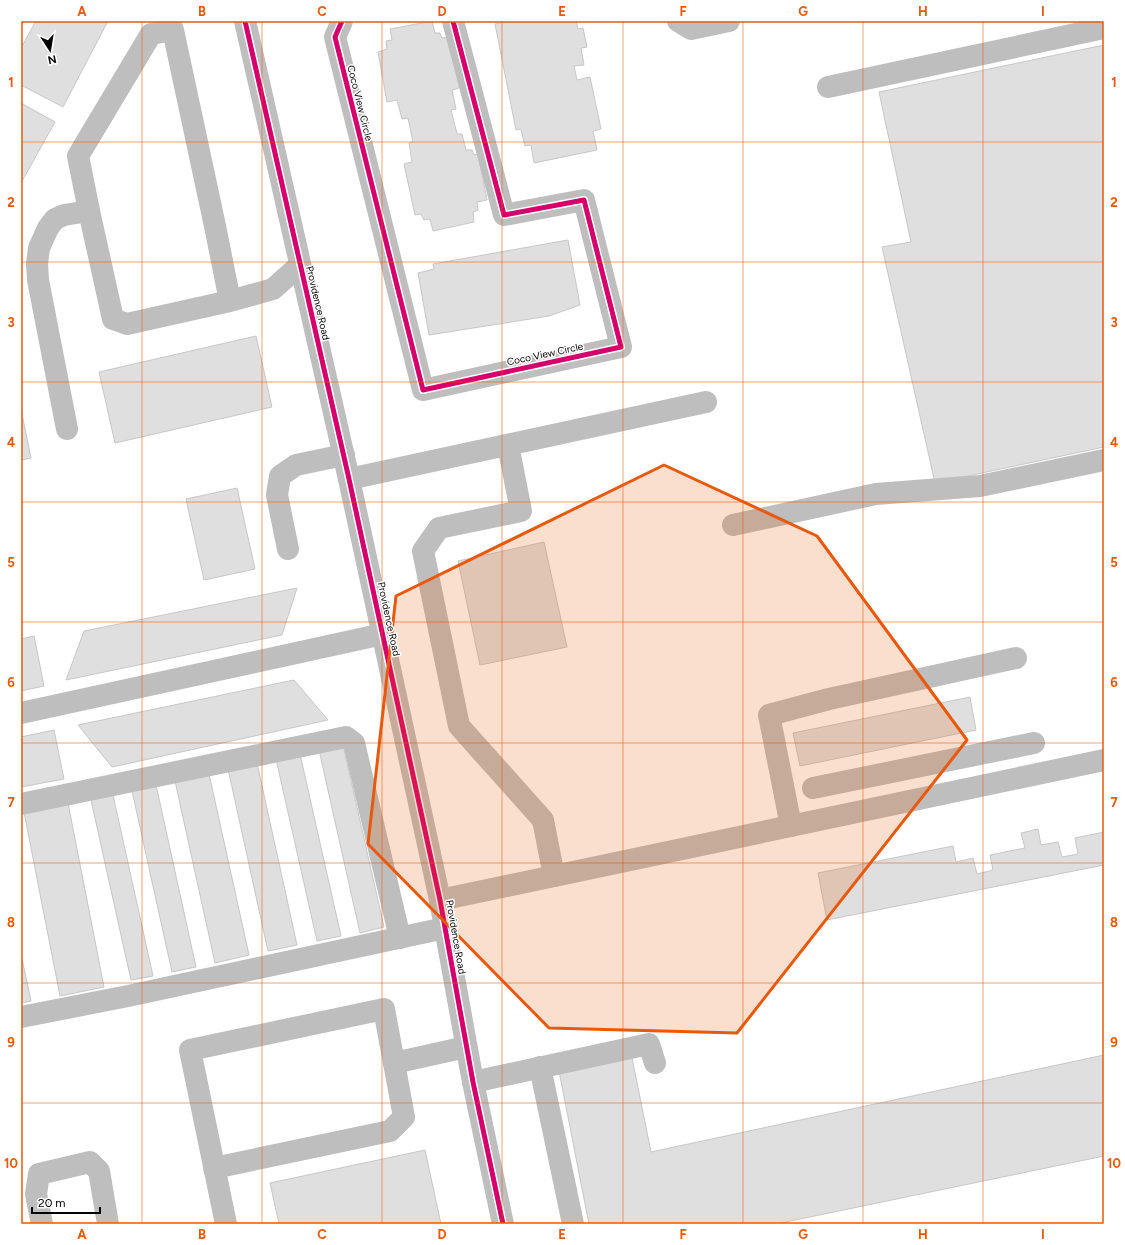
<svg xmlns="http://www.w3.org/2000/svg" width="1125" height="1245" viewBox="0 0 1125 1245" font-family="Figtree,sans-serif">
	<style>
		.building { fill: #dfdfdf; stroke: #c7c7c7 }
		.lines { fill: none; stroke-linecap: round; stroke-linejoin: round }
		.minor { stroke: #bebebe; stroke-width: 22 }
		.cycleway-casing { stroke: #fff; stroke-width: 8 }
		.cycleway { stroke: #d6006c; stroke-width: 5 }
		.marked { fill: #e8590c; fill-opacity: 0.2; stroke: #e8590c; stroke-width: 3; stroke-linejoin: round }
		.grid { fill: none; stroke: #e8590c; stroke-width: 1; stroke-opacity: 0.55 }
		.labels { text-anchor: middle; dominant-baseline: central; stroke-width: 3; stroke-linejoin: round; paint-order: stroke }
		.street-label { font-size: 10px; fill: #000; stroke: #fff }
		.neatline { fill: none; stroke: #e8590c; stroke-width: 1.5 }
		.grid-label { font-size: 13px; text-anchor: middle; font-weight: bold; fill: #e8590c }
	</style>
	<rect width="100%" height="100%" fill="#fff"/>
	<g class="building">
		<path d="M36,21H108L63,107L21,85V48Z"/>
		<path d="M432,21L435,33H440L442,38L451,37L462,87L452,90L456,109L451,110L457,134H462L466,150H472L474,155L478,154L487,200L477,202L478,210L473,212L474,222L433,231L430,219L424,220L421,214L415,215L404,164L412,162L409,143L413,142L408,118L402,119L397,100L387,102L378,52L387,49L386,41L392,40L390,29Z"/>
		<path d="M509,21H576L578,29L583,28L587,47L581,48L584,65L574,66L577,80L590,77L601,129L593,131L597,150L534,163L531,145L525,146L521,129L516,130L495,24Z"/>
		<path d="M1104,45V447L935,483L882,247L911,242L879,92Z"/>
		<path d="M21,103L55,122L21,183Z"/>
		<path d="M568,240L580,305L549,316L429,335L418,273L434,269L433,264Z"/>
		<path d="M256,336L272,407L115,443L99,372Z"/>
		<path d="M21,409L31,458L21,460Z"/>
		<path d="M237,488L255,569L204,580L186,499Z"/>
		<path d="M544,542L567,647L480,665L458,561Z"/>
		<path d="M297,588L282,635L66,680L84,631Z"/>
		<path d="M34,636L44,686L21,691V639Z"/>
		<path d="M294,680L328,720L112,767L78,725Z"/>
		<path d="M970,697L976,730L800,766L793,733Z"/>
		<path d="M54,730L64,779L21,787V737Z"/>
		<path d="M343,745L384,927L360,933L319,750Z"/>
		<path d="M300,754L341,936L317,941L276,759Z"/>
		<path d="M257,763L297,945L268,951L228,769Z"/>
		<path d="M209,774L249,955L215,963L175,781Z"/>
		<path d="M156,785L196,967L172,972L132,791Z"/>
		<path d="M113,795L153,976L131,980L91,800Z"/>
		<path d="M68,803L104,987L60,996L24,812Z"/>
		<path d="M1038,829L1041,845L1058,842L1062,857L1078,854L1075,838L1104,832V865L827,920L818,873L953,846L956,862L973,858L977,874L993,870L990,855L1025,848L1021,833Z"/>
		<path d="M21,954L31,1001L21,1003Z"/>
		<path d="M1104,1055V1156L776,1224H589L559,1071L632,1058L651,1152Z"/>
		<path d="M425,1150L441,1224H279L270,1183Z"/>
	</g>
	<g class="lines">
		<g class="minor">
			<path d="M245,21L349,479L440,900L473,1082L503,1224"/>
			<path d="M342,21L335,37L423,390L621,347L584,200L504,215L453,21"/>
			<path d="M678,21L691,29L729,21"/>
			<path d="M828,87L1104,28"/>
			<path d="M230,301L215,226L173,30L151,34L78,156L89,211L113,319L127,324L230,301L273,289L300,265"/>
			<path d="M67,429L38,280L37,264L39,248L48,228L55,219L64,215L89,211"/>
			<path d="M508,445L521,511L439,528L423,551L459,726L543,820L554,876"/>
			<path d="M349,479L706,402"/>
			<path d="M733,525L876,494L980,486L1104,460"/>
			<path d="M288,549L277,495L280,476L296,465L344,455"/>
			<path d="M21,713L383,634"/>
			<path d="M813,788L1034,743"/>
			<path d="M21,804L346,737L354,743L400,938"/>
			<path d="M791,826L769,715L829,699L1016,658"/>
			<path d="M440,900L1104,760"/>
			<path d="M21,1017L128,996L445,928"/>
			<path d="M540,1067L573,1224"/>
			<path d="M473,1082L649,1044L655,1063"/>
			<path d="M214,1168L390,1131L404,1117L394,1063"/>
			<path d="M42,1224L36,1194L39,1174L90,1162L99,1171L108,1224"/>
			<path d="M226,1224L190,1050L384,1009L394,1063L466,1047"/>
		</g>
		<g class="cycleway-casing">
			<g id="cycleway">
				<path d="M245,21L349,479L440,900L473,1082L503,1224"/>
				<path d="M342,21L335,37L423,390L621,347L584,200L504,215L453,21"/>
			</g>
		</g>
		<use href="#cycleway" class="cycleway"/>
	</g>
	<path class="marked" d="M664,465L817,536L967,740L737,1033L549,1028L368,844L396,596Z"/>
	<path class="grid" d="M142,21V1224M262,21V1224M382,21V1224M502,21V1224M623,21V1224M743,21V1224M863,21V1224M983,21V1224M21,142H1104M21,262H1104M21,382H1104M21,502H1104M21,622H1104M21,743H1104M21,863H1104M21,983H1104M21,1103H1104"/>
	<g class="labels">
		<g class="street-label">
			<text transform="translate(360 103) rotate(76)">Coco View Circle</text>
			<text transform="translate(318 303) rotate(77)">Providence Road</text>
			<text transform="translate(545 354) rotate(-12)">Coco View Circle</text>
			<text transform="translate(389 619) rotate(78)">Providence Road</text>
			<text transform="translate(456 937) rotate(80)">Providence Road</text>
		</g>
	</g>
	<rect width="1125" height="1245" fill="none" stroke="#ffffff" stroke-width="44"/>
	<g transform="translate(50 50) rotate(168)" stroke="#ffffff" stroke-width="3" paint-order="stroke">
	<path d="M0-3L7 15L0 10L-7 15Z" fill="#000000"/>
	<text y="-6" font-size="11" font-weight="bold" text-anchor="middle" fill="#000000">N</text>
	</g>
	<path d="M32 1207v6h68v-6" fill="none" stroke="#000000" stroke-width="2"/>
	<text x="38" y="1207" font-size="12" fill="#000000" stroke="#ffffff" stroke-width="3" paint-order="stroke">20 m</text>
	<rect x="22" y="22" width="1081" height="1201" class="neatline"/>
	<g class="grid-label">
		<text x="82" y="16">A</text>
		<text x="202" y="16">B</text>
		<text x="322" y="16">C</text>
		<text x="442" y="16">D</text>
		<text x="562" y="16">E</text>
		<text x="683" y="16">F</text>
		<text x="803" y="16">G</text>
		<text x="923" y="16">H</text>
		<text x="1043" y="16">I</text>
		<text x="11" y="87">1</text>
		<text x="1114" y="87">1</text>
		<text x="11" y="207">2</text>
		<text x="1114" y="207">2</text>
		<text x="11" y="327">3</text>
		<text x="1114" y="327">3</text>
		<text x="11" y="447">4</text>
		<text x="1114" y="447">4</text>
		<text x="11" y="567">5</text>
		<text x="1114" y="567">5</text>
		<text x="11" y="687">6</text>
		<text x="1114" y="687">6</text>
		<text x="11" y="807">7</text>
		<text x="1114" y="807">7</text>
		<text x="11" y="927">8</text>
		<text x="1114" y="927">8</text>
		<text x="11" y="1047">9</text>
		<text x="1114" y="1047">9</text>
		<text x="11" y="1168">10</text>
		<text x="1114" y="1168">10</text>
		<text x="82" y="1239">A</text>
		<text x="202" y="1239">B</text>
		<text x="322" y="1239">C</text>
		<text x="442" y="1239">D</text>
		<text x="562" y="1239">E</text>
		<text x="683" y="1239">F</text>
		<text x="803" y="1239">G</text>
		<text x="923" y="1239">H</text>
		<text x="1043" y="1239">I</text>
	</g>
</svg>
